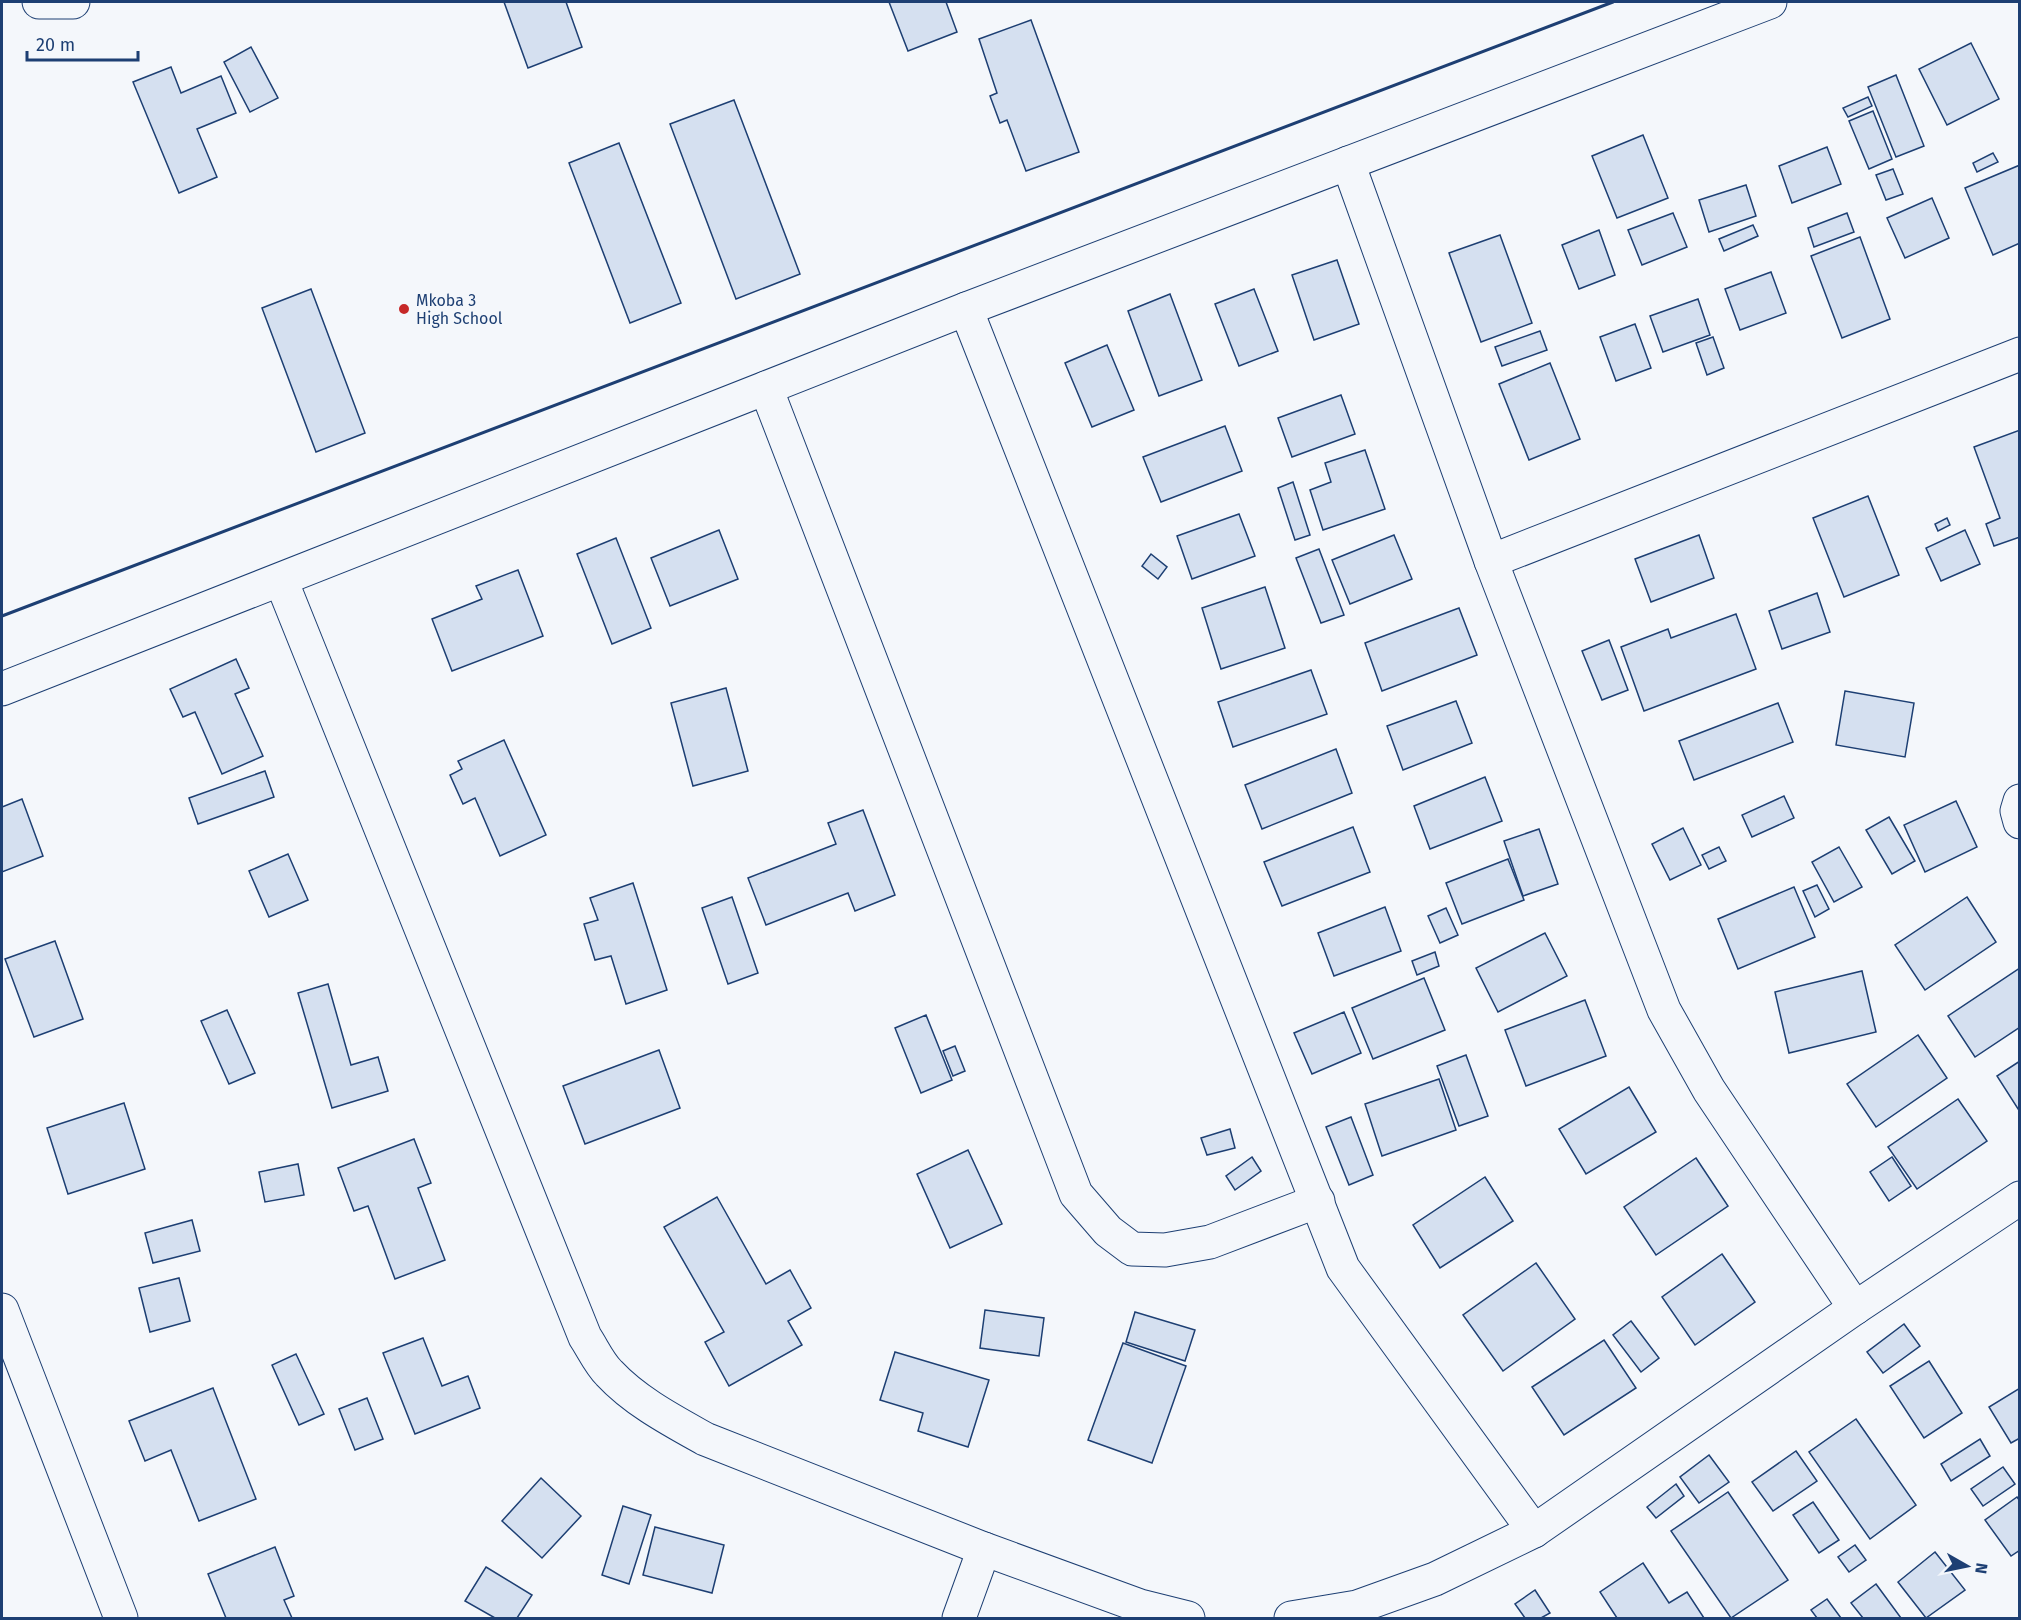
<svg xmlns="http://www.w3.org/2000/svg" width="2021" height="1620" viewBox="0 0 2021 1620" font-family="'Fira Sans',sans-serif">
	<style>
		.building { fill: #d5e0f0; stroke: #1d3f73; stroke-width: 1.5 }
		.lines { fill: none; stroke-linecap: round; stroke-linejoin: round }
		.minor-casing { stroke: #1d3f73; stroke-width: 35 }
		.minor { stroke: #f4f7fb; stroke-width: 33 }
		.wall { stroke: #1d3f73; stroke-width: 3 }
		.poi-dot { fill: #c62828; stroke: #f4f7fb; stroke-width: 2 }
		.labels { text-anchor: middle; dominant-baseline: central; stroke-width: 4.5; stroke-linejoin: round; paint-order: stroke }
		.poi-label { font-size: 16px; fill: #1d3f73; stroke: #f4f7fb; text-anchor: start }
	</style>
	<rect width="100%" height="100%" fill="#f4f7fb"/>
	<g class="building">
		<path d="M504,2H566L582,47L528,68Z"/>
		<path d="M889,2H946L957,32L908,51Z"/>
		<path d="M1031,20L1079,152L1026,171L1007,120L1000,123L990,96L997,93L979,39Z"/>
		<path d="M1971,43L1999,99L1947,125L1919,69Z"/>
		<path d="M251,47L278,98L250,112L224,62Z"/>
		<path d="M171,67L181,93L221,76L236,113L197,129L217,177L179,193L133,82Z"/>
		<path d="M1896,75L1924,146L1896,157L1868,87Z"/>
		<path d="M1868,97L1872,106L1848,117L1843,108Z"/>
		<path d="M734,100L800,274L736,299L670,124Z"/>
		<path d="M1873,111L1892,159L1869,169L1849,121Z"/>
		<path d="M1643,135L1668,198L1617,218L1592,156Z"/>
		<path d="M619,143L681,303L630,323L569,163Z"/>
		<path d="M1827,147L1841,184L1792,203L1779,166Z"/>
		<path d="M1993,153L1998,162L1977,172L1973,163Z"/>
		<path d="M2020,165V243L1993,255L1965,188Z"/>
		<path d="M1893,169L1903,194L1886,200L1876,175Z"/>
		<path d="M1746,185L1756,216L1709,232L1699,200Z"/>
		<path d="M1932,198L1949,238L1905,258L1887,218Z"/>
		<path d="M1673,213L1687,247L1642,265L1628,230Z"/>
		<path d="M1847,213L1854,232L1814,247L1808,228Z"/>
		<path d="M1753,225L1758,236L1724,251L1719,239Z"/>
		<path d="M1599,230L1615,275L1579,289L1562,245Z"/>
		<path d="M1500,235L1532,323L1481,342L1449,253Z"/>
		<path d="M1860,237L1890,319L1842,338L1811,256Z"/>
		<path d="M1337,260L1359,324L1314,340L1292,275Z"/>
		<path d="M1771,272L1786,313L1740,330L1725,289Z"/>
		<path d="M311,289L365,433L316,452L262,308Z"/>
		<path d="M1254,289L1278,351L1239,366L1215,304Z"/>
		<path d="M1170,294L1202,380L1159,396L1128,311Z"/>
		<path d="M1698,299L1710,335L1663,352L1650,316Z"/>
		<path d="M1635,324L1651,368L1616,381L1600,337Z"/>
		<path d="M1540,331L1547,350L1502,366L1495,347Z"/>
		<path d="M1713,337L1724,368L1707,375L1696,343Z"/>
		<path d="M1107,345L1134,410L1092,427L1065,363Z"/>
		<path d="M1550,363L1580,439L1529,460L1499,384Z"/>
		<path d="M1341,395L1355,434L1292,457L1278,418Z"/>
		<path d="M1225,426L1242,471L1161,502L1143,457Z"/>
		<path d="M2020,430V537L1994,546L1986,524L2000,518L1974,447Z"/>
		<path d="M1365,450L1385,509L1323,530L1310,490L1331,482L1325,463Z"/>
		<path d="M1293,482L1310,535L1295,540L1278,488Z"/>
		<path d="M1868,496L1899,575L1844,597L1813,518Z"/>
		<path d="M1239,514L1255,556L1192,579L1177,536Z"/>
		<path d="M1947,518L1950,525L1938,531L1935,524Z"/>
		<path d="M719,530L738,579L670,606L651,558Z"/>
		<path d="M1965,530L1980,564L1941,581L1926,548Z"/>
		<path d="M1394,535L1412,579L1350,604L1332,560Z"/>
		<path d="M1699,535L1714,578L1651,602L1635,559Z"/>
		<path d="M616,538L651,628L612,644L577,554Z"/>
		<path d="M1319,549L1344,615L1321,623L1296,558Z"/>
		<path d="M1151,554L1167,567L1158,579L1142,566Z"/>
		<path d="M518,570L543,636L452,671L432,619L482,599L476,586Z"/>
		<path d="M1265,587L1285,648L1221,669L1202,608Z"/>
		<path d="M1817,593L1830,632L1782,649L1769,611Z"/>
		<path d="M1459,608L1477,655L1382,691L1365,643Z"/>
		<path d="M1736,614L1756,669L1644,711L1621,647L1668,629L1671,638Z"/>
		<path d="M1609,640L1628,690L1602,700L1582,651Z"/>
		<path d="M236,659L249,688L235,694L263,756L222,774L195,712L183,717L170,689Z"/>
		<path d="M1311,670L1327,714L1233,747L1218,702Z"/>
		<path d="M726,688L748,771L693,786L671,703Z"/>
		<path d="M1845,691L1914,703L1905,757L1836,745Z"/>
		<path d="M1456,701L1472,743L1403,770L1387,726Z"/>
		<path d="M1778,703L1793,742L1694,780L1679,741Z"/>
		<path d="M504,740L546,835L500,856L475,798L463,804L450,775L462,769L458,761Z"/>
		<path d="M1336,749L1352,793L1262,829L1245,785Z"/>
		<path d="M265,771L274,797L198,824L189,798Z"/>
		<path d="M1485,777L1502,821L1430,849L1414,806Z"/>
		<path d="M1784,796L1794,818L1752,837L1742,815Z"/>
		<path d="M22,799L43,856L2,872V807Z"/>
		<path d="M1956,801L1977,847L1925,872L1904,825Z"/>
		<path d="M863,810L895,895L855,911L848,893L766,925L748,878L836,844L828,823Z"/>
		<path d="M1889,817L1915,861L1892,874L1866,830Z"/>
		<path d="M1353,827L1370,872L1282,906L1264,862Z"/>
		<path d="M1683,828L1701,865L1670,880L1652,844Z"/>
		<path d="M1539,829L1558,884L1523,896L1504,841Z"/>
		<path d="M1719,847L1726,861L1709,869L1702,855Z"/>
		<path d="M1839,847L1862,887L1834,902L1812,862Z"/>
		<path d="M288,854L308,900L269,917L249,871Z"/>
		<path d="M1508,859L1524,900L1462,924L1446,883Z"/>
		<path d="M633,883L667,990L626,1004L611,956L595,960L584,924L598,920L590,898Z"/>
		<path d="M1817,885L1829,909L1815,917L1803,891Z"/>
		<path d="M1794,887L1815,937L1738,969L1718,919Z"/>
		<path d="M732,897L758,973L728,984L702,908Z"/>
		<path d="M1967,897L1996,942L1925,990L1895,945Z"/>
		<path d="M1385,907L1401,951L1334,976L1318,933Z"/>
		<path d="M1446,908L1458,935L1440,943L1428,916Z"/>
		<path d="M1545,933L1567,976L1498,1012L1476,968Z"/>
		<path d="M55,941L83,1019L34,1037L5,959Z"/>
		<path d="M1435,952L1439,966L1417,975L1412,961Z"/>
		<path d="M2020,968V1027L1975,1057L1948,1016Z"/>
		<path d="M1862,971L1876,1032L1789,1053L1775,992Z"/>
		<path d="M1424,978L1445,1030L1373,1059L1352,1008Z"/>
		<path d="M328,984L351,1065L378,1057L388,1091L332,1108L298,993Z"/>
		<path d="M1585,1000L1606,1056L1526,1086L1505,1030Z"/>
		<path d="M227,1010L255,1073L229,1084L201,1021Z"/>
		<path d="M1344,1012L1361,1053L1312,1074L1294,1033Z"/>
		<path d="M926,1015L952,1080L921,1093L895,1028Z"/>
		<path d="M1918,1035L1947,1078L1876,1127L1847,1084Z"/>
		<path d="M955,1046L965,1071L953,1076L943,1051Z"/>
		<path d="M659,1050L680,1108L585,1144L563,1086Z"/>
		<path d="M1466,1055L1488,1116L1459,1126L1437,1066Z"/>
		<path d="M2020,1061V1112L1997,1076Z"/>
		<path d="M1439,1079L1456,1130L1382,1156L1365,1104Z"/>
		<path d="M1629,1087L1656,1132L1586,1174L1559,1129Z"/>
		<path d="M1958,1099L1987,1141L1917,1189L1888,1147Z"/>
		<path d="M124,1103L145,1169L68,1194L47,1128Z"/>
		<path d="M1351,1117L1373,1175L1349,1185L1326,1127Z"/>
		<path d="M1230,1129L1235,1148L1207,1155L1201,1138Z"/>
		<path d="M414,1139L431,1183L418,1188L445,1260L395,1279L368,1206L354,1211L338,1168Z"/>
		<path d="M968,1150L1002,1224L950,1248L917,1174Z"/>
		<path d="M1252,1157L1261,1171L1235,1190L1226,1176Z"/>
		<path d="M1892,1157L1911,1186L1889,1201L1870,1172Z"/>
		<path d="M1696,1158L1728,1206L1656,1255L1624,1207Z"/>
		<path d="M298,1164L304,1195L265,1202L259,1172Z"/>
		<path d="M1485,1177L1513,1221L1440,1268L1413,1225Z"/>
		<path d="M717,1197L766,1284L790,1270L811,1308L788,1321L802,1345L729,1386L705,1342L724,1332L664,1227Z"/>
		<path d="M192,1220L200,1251L153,1263L145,1233Z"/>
		<path d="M1722,1254L1755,1302L1695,1345L1662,1297Z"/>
		<path d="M1536,1263L1575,1319L1503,1371L1463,1315Z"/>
		<path d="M179,1278L190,1321L150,1332L139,1288Z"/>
		<path d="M985,1310L1044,1318L1039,1356L980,1348Z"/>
		<path d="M1135,1312L1195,1330L1185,1361L1126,1342Z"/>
		<path d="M1631,1321L1659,1358L1641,1372L1613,1335Z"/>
		<path d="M1904,1324L1920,1346L1883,1373L1867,1352Z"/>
		<path d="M423,1338L442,1386L468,1376L480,1408L415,1434L383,1353Z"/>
		<path d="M1604,1340L1636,1388L1564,1435L1532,1387Z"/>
		<path d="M1123,1343L1186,1366L1152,1463L1088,1440Z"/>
		<path d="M895,1352L989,1380L968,1447L918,1431L923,1413L880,1400Z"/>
		<path d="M296,1354L324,1414L299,1425L272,1365Z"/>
		<path d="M1929,1361L1962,1413L1924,1438L1890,1386Z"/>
		<path d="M213,1388L256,1499L199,1521L171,1450L145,1461L129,1421Z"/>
		<path d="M2020,1388V1438L2011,1443L1989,1407Z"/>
		<path d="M367,1398L383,1439L355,1450L339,1409Z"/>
		<path d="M1856,1419L1916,1505L1870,1539L1809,1452Z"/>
		<path d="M1980,1439L1990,1456L1951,1481L1941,1464Z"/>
		<path d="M1796,1451L1817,1481L1773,1511L1752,1482Z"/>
		<path d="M1709,1455L1729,1482L1699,1503L1680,1477Z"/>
		<path d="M2003,1467L2015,1484L1983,1506L1971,1489Z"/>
		<path d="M541,1478L581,1516L542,1558L502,1521Z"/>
		<path d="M1676,1484L1684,1496L1656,1518L1647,1507Z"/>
		<path d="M1728,1492L1788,1580L1731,1618L1671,1531Z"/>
		<path d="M2017,1497L2020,1501V1550L2011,1556L1985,1520Z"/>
		<path d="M1813,1502L1839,1540L1819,1553L1793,1515Z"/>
		<path d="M623,1506L651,1515L629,1584L602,1575Z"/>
		<path d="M655,1527L724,1545L712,1593L643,1575Z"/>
		<path d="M1855,1545L1866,1560L1849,1572L1838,1557Z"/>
		<path d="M275,1547L294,1596L284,1600L292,1618H226L208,1574Z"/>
		<path d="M1935,1552L1965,1590L1926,1618L1898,1582Z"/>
		<path d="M1643,1563L1669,1603L1687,1592L1704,1618H1617L1600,1592Z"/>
		<path d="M486,1567L532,1595L517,1618H495L465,1601Z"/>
		<path d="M1876,1584L1901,1618H1863L1851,1603Z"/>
		<path d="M1535,1590L1550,1613L1541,1618H1525L1515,1604Z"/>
		<path d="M1827,1599L1841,1618H1817L1811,1610Z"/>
	</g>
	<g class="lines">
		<g class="minor-casing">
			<g id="minor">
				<path d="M39,2H73"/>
				<path d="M1348,163L1491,561L1664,1010L1709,1090L1855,1308"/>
				<path d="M966,309L1343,1268L1534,1531"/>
				<path d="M766,388L1076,1194L1108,1231L1132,1249L1165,1250L1210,1242L1318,1201"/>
				<path d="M1491,561L2020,354"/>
				<path d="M281,580L585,1337C593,1349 599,1363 609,1373C635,1401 671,1420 705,1439L984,1549L1140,1606L1188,1618"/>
				<path d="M2,689L966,309L1770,2"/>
				<path d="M2020,801L2017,811L2020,822"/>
				<path d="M2,1310L121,1618"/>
				<path d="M959,1618L984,1549"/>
				<path d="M1291,1618L1357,1607L1435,1579L1534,1531L1855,1308L2020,1198"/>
			</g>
		</g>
		<use href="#minor" class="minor"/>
		<path class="wall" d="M2,616L1613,2"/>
	</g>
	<circle class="poi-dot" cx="404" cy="309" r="6"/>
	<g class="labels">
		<g class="poi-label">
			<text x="416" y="300">Mkoba 3<tspan x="416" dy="18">High School</tspan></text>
		</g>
	</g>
	<rect width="2021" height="1620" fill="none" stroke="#1d3f73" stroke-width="6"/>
	<g transform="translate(1967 1566) rotate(99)" stroke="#f4f7fb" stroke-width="4.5" paint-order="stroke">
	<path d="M0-4.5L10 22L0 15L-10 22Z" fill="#1d3f73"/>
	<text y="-9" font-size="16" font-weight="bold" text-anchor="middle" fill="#1d3f73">N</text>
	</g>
	<path d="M27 51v9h111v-9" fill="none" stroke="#1d3f73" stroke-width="3"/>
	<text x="36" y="51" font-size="18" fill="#1d3f73" stroke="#f4f7fb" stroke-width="4.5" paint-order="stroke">20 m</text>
</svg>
